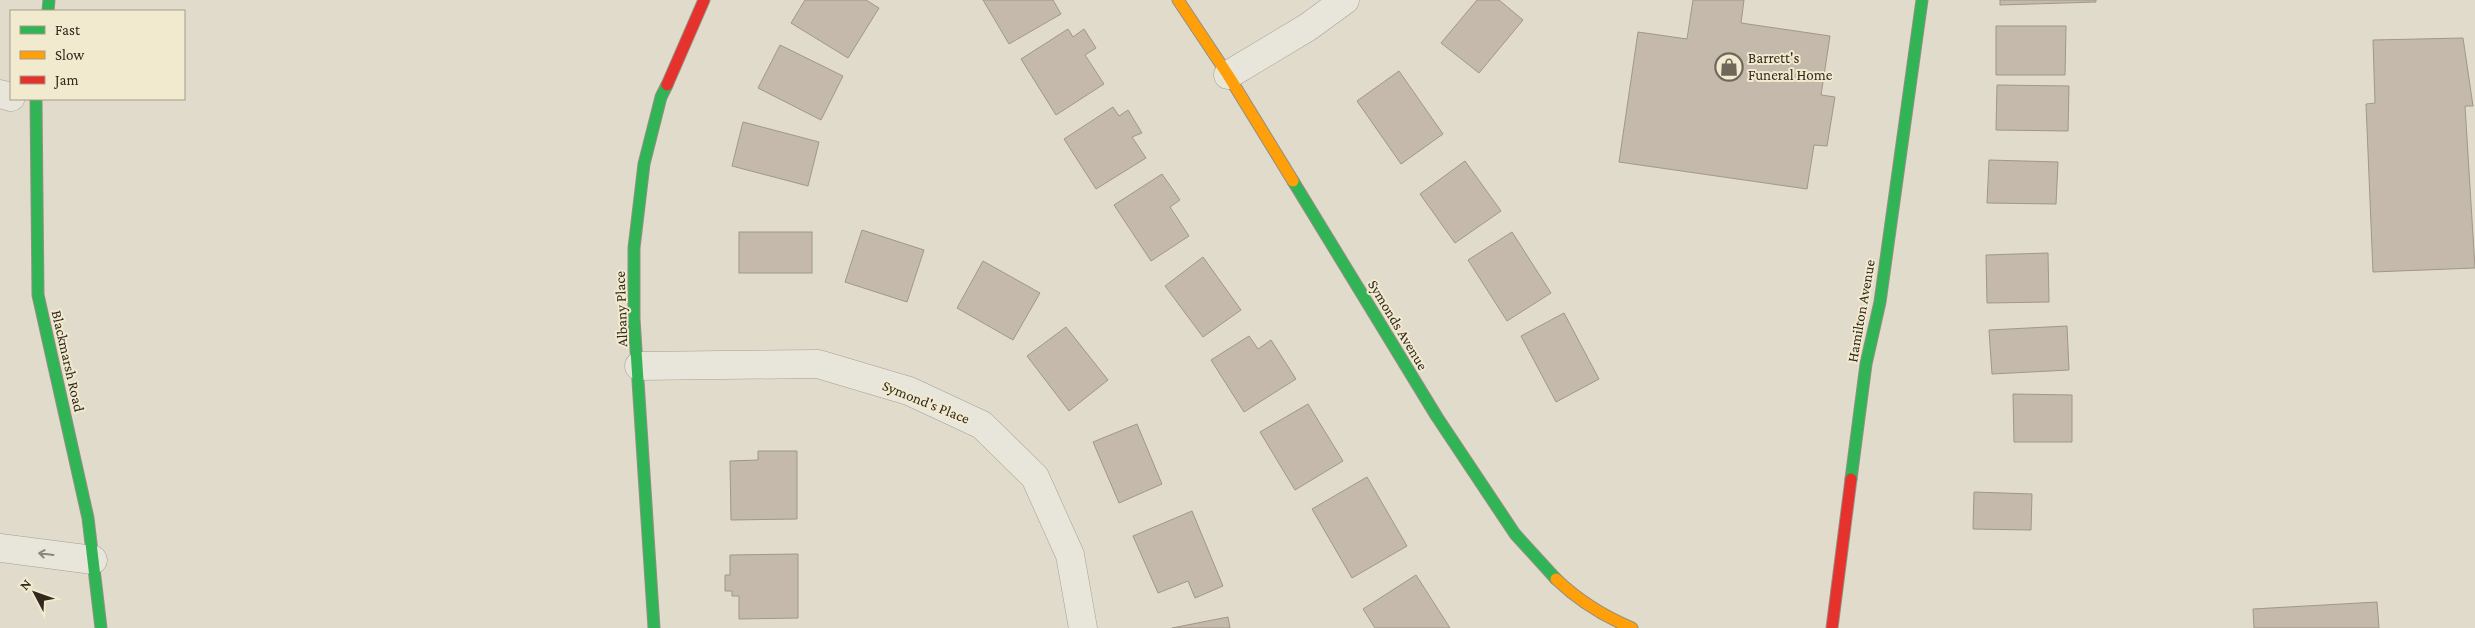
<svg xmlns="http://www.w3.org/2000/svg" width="2475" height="628" viewBox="0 0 2475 628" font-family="'Crimson Pro',serif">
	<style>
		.building { fill: #c4b9ab; stroke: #a0978a }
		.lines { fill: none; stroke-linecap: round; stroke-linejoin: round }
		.street-casing { stroke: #a5a093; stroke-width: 29 }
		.fast-casing { stroke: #948f83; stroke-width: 13 }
		.slow-casing { stroke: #948f83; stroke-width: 13 }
		.jam-casing { stroke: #948f83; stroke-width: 13 }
		.street { stroke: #e8e5db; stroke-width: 28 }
		.fast { stroke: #30b455; stroke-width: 11 }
		.slow { stroke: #ff9f0a; stroke-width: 11 }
		.jam { stroke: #e5322d; stroke-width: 11 }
		.oneway { stroke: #8d867c }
		.labels { text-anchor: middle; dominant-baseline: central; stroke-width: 4; stroke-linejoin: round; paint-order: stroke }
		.poi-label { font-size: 15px; fill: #32281d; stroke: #f2eacf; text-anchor: start }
		.street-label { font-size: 15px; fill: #32281d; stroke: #f2eacf }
	</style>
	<rect width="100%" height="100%" fill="#e0dbca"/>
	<g class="building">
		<path d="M805,0H866L879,8L848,58L791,23Z"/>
		<path d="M983,0H1053L1061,14L1009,44Z"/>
		<path d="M1477,0H1499L1523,20L1479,73L1441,43Z"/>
		<path d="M1693,0H1744L1741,23L1830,36L1821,95L1835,97L1827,146L1814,145L1807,189L1619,162L1638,32L1687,39Z"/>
		<path d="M2000,0H2096V2L2000,5Z"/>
		<path d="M1996,26H2066L2065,75H1996Z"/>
		<path d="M1068,29L1073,37L1084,29L1096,48L1085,55L1104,84L1056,115L1021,59Z"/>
		<path d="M2463,38L2473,106H2465L2475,268L2373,272L2366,104L2375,103L2373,40Z"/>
		<path d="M780,45L843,76L821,120L758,88Z"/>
		<path d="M1399,71L1443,134L1401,164L1357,101Z"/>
		<path d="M1997,85L2069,86L2068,131L1996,130Z"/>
		<path d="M1113,107L1119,116L1128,110L1142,133L1132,137L1146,158L1096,189L1064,139Z"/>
		<path d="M743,122L819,142L808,186L732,166Z"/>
		<path d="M1989,160L2058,162L2056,204L1987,203Z"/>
		<path d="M1465,161L1501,211L1455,243L1420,194Z"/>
		<path d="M1162,174L1180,200L1170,207L1189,236L1151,261L1114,205Z"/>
		<path d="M862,230L924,250L907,302L845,282Z"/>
		<rect x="739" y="232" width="73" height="41"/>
		<path d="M1512,232L1551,293L1507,321L1468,260Z"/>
		<path d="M2048,253L2049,302L1987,303L1986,255Z"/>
		<path d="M1203,257L1241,310L1203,337L1165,286Z"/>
		<path d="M983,261L1040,293L1013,340L957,308Z"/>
		<path d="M1564,313L1599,379L1556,402L1521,336Z"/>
		<path d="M2067,326L2069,370L1992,374L1989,330Z"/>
		<path d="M1066,327L1108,380L1069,411L1027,356Z"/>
		<path d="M1249,336L1258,349L1271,340L1296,379L1244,412L1211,360Z"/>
		<path d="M2013,394L2072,395V442H2014Z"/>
		<path d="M1308,404L1343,461L1295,490L1260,432Z"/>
		<path d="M1137,424L1162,484L1119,503L1093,442Z"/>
		<path d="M758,451H797V519L731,520L730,461L758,460Z"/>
		<path d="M1367,477L1407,546L1352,578L1312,509Z"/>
		<path d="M1974,492L2032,494L2031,530L1973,529Z"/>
		<path d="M1192,511L1223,586L1195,598L1188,581L1158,593L1133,536Z"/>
		<path d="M798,554V618L739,619V596H732V591H725V575H730V555Z"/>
		<path d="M1416,575L1450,628H1375L1363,609Z"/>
		<path d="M2377,602L2379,628H2254L2253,609Z"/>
		<path d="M1228,617L1230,628H1172Z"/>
	</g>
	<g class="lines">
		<g class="street-casing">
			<g id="street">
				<path d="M1228,75L1308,27L1345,0"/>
				<path d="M0,94L11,97"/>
				<path d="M639,366L818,364L909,391L982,425L1035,477L1070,555L1083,628"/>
				<path d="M0,548L93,560"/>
			</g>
		</g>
		<g class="fast-casing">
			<g id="fast">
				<path d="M48,11L49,0"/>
				<path d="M36,99L38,295L88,518L101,628"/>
				<path d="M1293,181L1437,417L1515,534L1556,579"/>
				<path d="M1851,479L1866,364L1880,302L1922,0"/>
				<path d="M654,628L634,319V248L644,164L661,97L667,85"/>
			</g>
		</g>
		<g class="slow-casing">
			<g id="slow">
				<path d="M1178,0L1228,75L1293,181"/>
				<path d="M1556,579C1579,601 1603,616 1632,628"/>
			</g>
		</g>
		<g class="jam-casing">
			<g id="jam">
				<path d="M667,85L704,0"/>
				<path d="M1832,628L1851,479"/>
			</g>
		</g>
		<use href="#street" class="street"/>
		<use href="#fast" class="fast"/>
		<use href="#slow" class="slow"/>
		<use href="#jam" class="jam"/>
	</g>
	<defs><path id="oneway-shaft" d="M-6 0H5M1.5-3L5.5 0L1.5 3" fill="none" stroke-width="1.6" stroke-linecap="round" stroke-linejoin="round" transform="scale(1.25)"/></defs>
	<use class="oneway" href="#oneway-shaft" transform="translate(46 554) rotate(-173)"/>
	<defs>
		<g id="shop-ring" transform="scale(1.4375)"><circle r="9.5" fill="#f2eacf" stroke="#6f675a" stroke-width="1.5"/><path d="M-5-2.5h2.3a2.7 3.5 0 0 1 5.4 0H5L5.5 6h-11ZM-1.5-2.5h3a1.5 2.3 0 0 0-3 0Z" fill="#6f675a"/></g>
	</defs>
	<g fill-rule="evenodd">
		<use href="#shop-ring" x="1729" y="67"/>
	</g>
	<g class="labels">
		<g class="poi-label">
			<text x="1748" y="58">Barrett's<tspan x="1748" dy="17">Funeral Home</tspan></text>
		</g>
		<g class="street-label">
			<text transform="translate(621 309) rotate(-92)">Albany Place</text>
			<text transform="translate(1861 311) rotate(-80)">Hamilton Avenue</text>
			<text transform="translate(1398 325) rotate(59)">Symonds Avenue</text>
			<text transform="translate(68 361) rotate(77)">Blackmarsh Road</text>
			<text transform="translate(926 402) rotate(22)">Symond's Place</text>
		</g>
	</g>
	<rect x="10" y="10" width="175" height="90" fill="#f2eacf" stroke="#a59c88"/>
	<rect x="20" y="26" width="25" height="8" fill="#30b455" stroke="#a59c88"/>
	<text x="55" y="35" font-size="15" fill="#32281d">Fast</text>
	<rect x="20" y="51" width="25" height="8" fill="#ff9f0a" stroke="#a59c88"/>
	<text x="55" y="60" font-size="15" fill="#32281d">Slow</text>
	<rect x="20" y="76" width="25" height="8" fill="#e5322d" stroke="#a59c88"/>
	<text x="55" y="85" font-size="15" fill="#32281d">Jam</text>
	<g transform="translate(35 593) rotate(311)" stroke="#f2eacf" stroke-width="4" paint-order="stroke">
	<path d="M0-4L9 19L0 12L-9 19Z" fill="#32281d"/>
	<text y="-8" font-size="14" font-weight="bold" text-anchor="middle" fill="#32281d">N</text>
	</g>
</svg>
